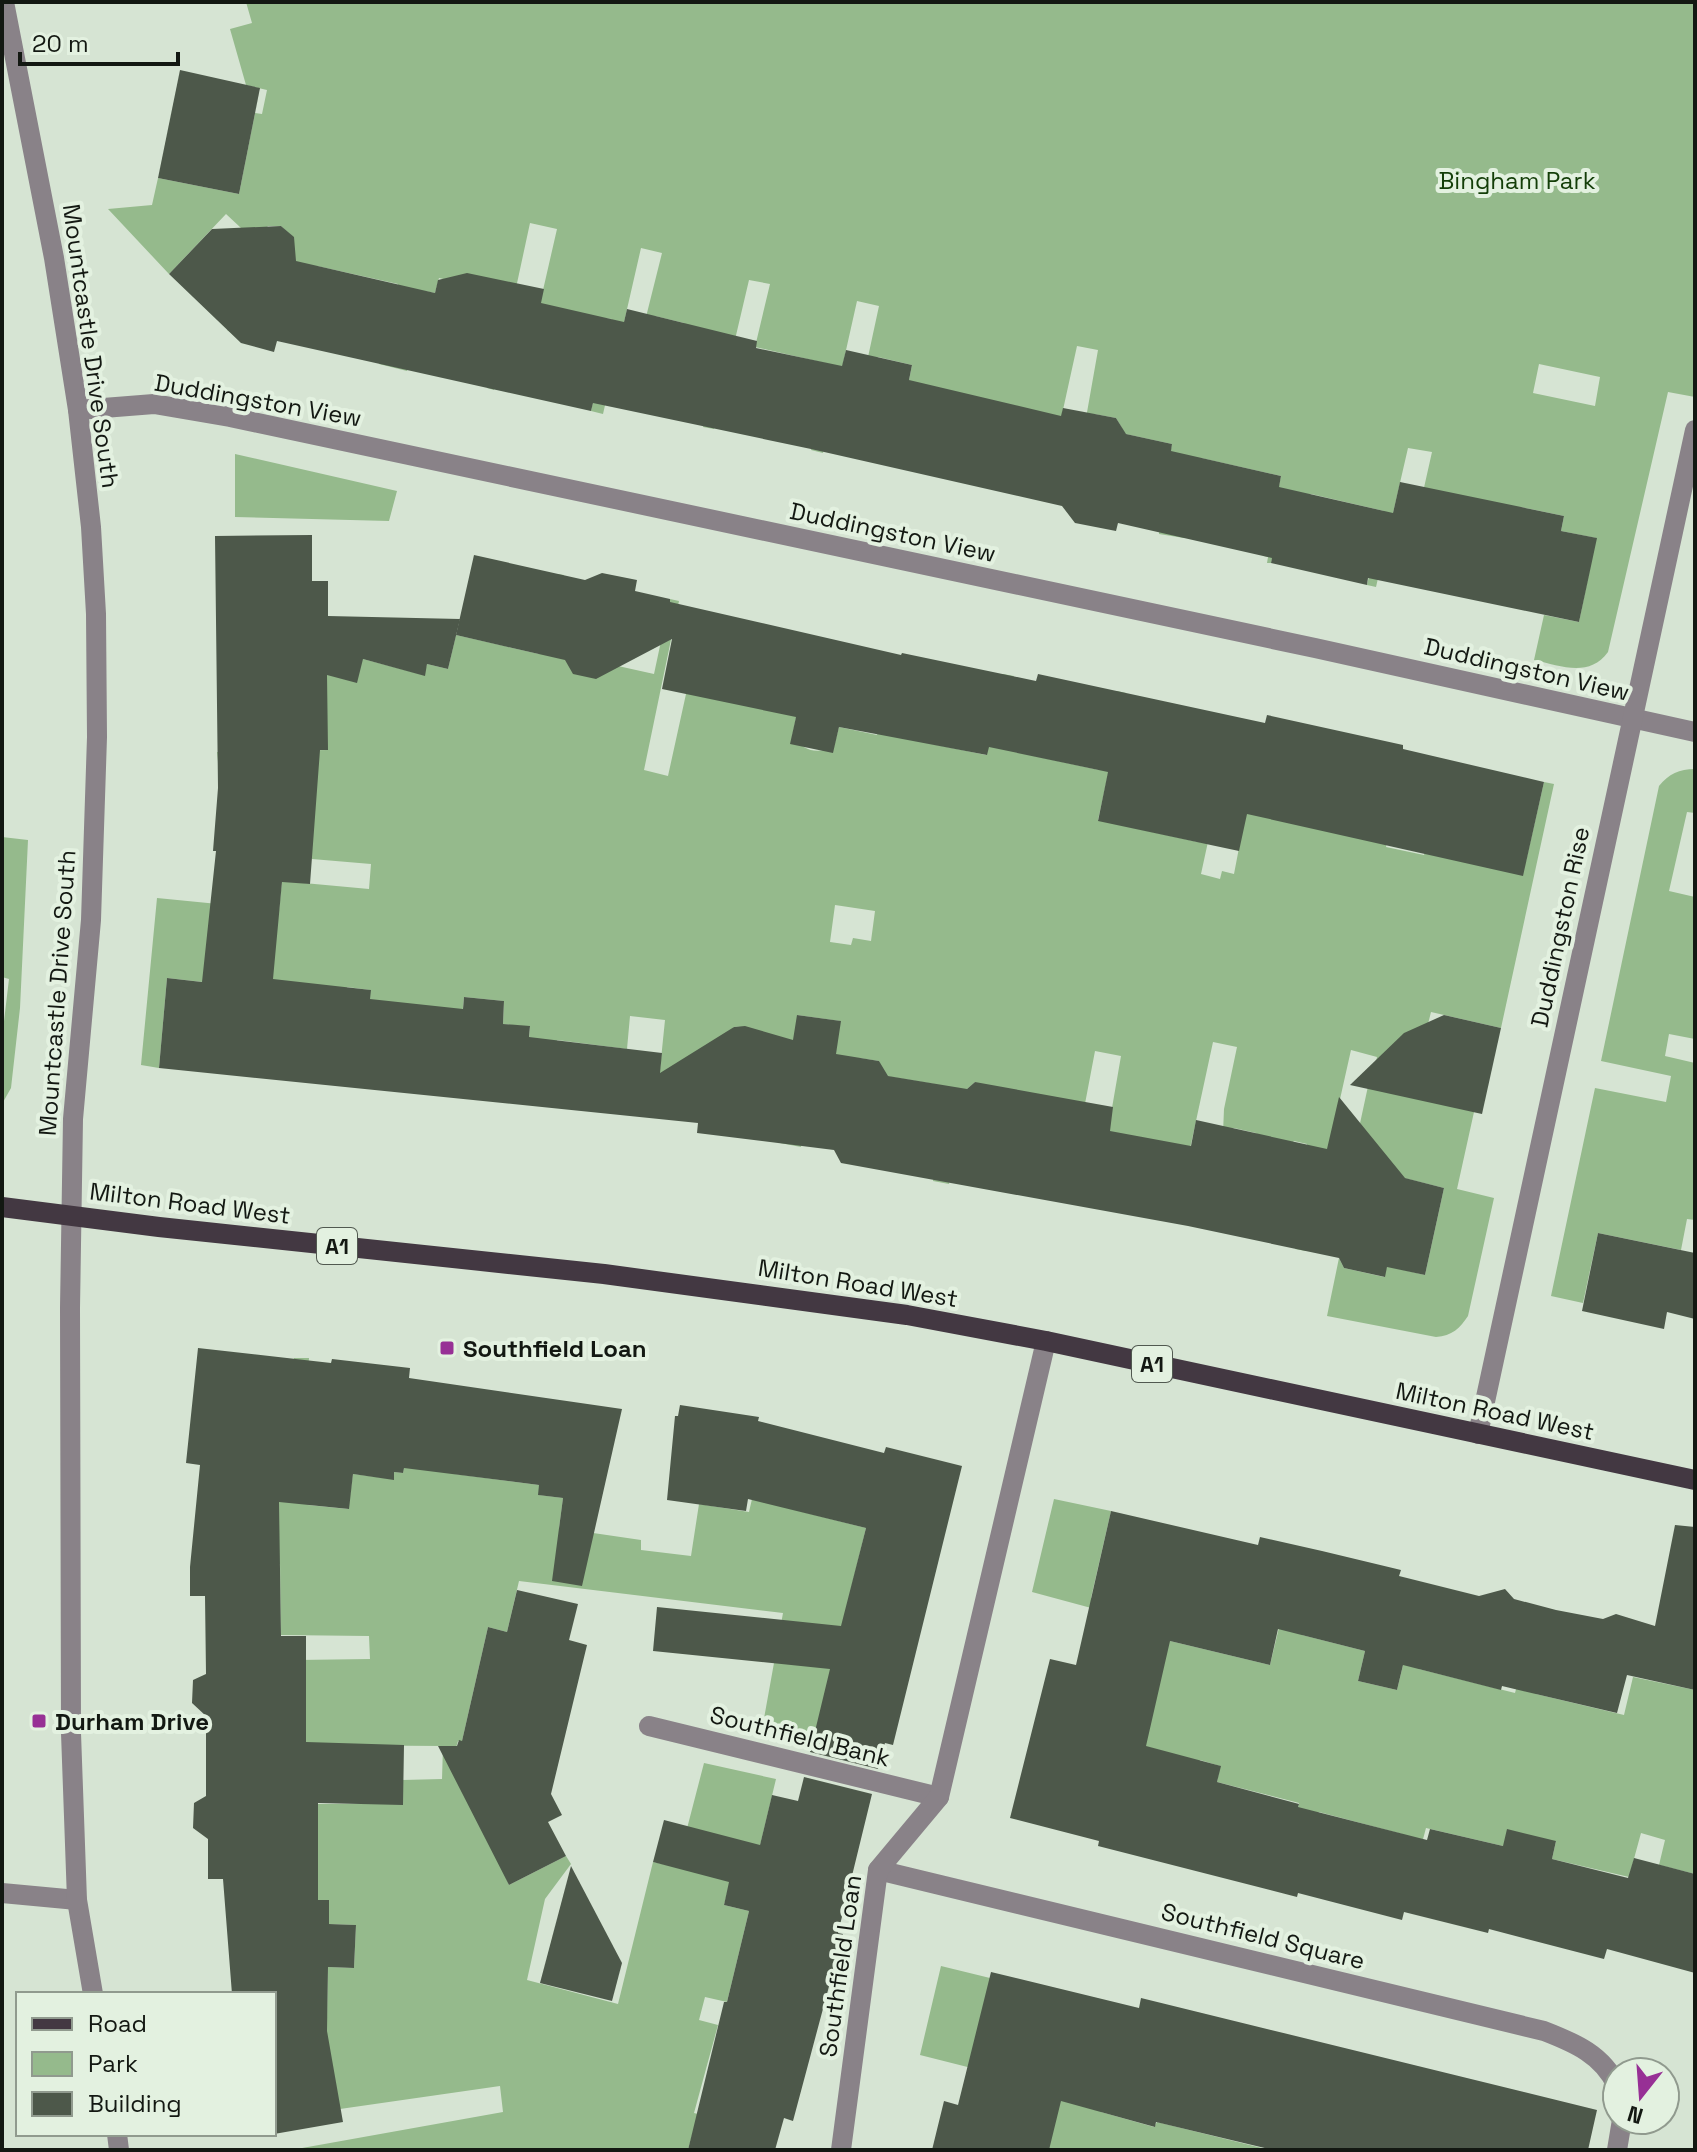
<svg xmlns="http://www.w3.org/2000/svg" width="1697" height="2152" viewBox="0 0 1697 2152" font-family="'Space Grotesk',sans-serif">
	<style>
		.green { fill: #95ba8c; fill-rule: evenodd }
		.building { fill: #4d584a }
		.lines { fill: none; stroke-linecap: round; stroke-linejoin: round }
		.minor { stroke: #898288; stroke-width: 20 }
		.tertiary { stroke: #898288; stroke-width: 20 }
		.primary { stroke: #433842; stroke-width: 20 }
		.poi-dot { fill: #973095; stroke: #e3f1e0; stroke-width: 3 }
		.labels { text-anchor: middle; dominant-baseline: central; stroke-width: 8; stroke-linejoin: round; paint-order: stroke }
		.shield { fill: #e3f1e0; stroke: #515950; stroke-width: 2 }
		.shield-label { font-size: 22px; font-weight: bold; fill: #131812 }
		.park-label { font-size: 24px; fill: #133e08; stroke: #e3f1e0 }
		.street-label { font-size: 24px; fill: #131812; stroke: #e3f1e0 }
		.poi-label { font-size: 24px; font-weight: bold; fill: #131812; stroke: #e3f1e0; text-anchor: start }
	</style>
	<rect width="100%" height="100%" fill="#d6e4d3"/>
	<g class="green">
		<path d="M246,2H1695V397L1668,392L1608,652C1589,678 1561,666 1534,660L1544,615L1579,622L1596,538L1561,531L1564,516L1521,507L1502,595L1421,501L1432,452L1408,448L1376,587L1367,585L1384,511L1311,494L1281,521L1271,563H1267L1268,557L1264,556L1281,476L1201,458L1184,538L1159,534V530L1154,529L1172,444L1121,433L1122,428L1116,418L1094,414L1086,418L1098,350L1077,346L1043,501L909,380L912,365L878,357L865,371L879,306L857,301L823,453L811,450L829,364L755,347L770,284L749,280L714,429L703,427L722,343L688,331L684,323L655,316L645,321L662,253L641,248L603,414L591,411L612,319L538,312L557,229L530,223L494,390L487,388L504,308L456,282L439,278L435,293L424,291L407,371L379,364L398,284L317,266L239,338L227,330L285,270L293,237L281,226H268L255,241L226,214L169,274L108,209L152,205L158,178L239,194L255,113L262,114L267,90L246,85L230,29L252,23ZM1539,364L1600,377L1595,406L1533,393Z"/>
		<path d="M235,454L397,491L389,521L235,517Z"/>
		<path d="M557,574L564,575L556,611L609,664L654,674L670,599L679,601L644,770L668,776L686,694L807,666L792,737C805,751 817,755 834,746L839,727L877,735L894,654L908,739L986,755L1003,674L1014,676L1005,714L1021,753L1099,770L1117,691L1126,693L1098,820L1198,842L1235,717L1201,874L1220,879L1222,871L1234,874L1247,806L1388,837L1386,847L1424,855L1445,763L1526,861L1544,782L1554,784L1501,1028L1431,1012L1425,1036L1474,1112L1457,1189L1494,1198L1468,1316C1460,1328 1452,1336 1436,1337L1327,1316L1339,1258L1344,1268L1384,1277L1387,1266L1425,1275L1444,1188L1396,1176L1359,1128L1370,1077H1373L1377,1057L1351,1050L1306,1251L1295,1249L1315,1153L1308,1151L1307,1144L1294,1141L1287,1147L1260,1140L1256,1133L1234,1128L1223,1133L1224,1109L1237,1047L1213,1042L1174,1223L1108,1131L1121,1056L1095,1051L1073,1167L975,1082L966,1090L949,1184L933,1181L946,1097L934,1084L885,1076L879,1061L859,1058L848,1066L834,1064L840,1021L797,1015L813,1058L801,1147L780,1143L790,1066C774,1048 760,1024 734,1027L655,1118L665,1020L630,1016L627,1049L557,1040L549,1106L523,1104L530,1027L503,1024L504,1001L464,997L454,1097L370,999V990L347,987L346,998L167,978L159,1068L141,1065L157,898L279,910L282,881L369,889L371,864L312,859L219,771L217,752L327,750V713L311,677L363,659L424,675L427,664L448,669L456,635L539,654ZM835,905L875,911L871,941L853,938L851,945L830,942Z"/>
		<path d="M1695,769V813L1687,812L1669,891L1695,897V1039L1669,1034L1665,1056L1695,1063V1220L1687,1219L1681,1250L1598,1233L1583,1303L1551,1296L1595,1088L1666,1102L1671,1076L1601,1061L1659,786C1669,774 1679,769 1695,769Z"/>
		<path d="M2,837L28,840L20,1008L11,1088L2,1104V1038L9,979L2,977Z"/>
		<path d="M294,1358H309L301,1468L308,1505L348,1509L353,1474L393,1479L394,1472L403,1473L410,1415L455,1474L539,1485V1495L563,1498L559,1528L641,1540V1550L691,1556L699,1504L749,1512L752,1499L866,1528L812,1748L761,1735L783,1613L519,1581L507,1632L488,1627L462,1741H458L454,1755L509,1885L566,1856L571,1864L545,1899L527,1980L618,2004L653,1862L677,1867L704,1763L776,1779L750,1887L730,1882L724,1905L749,1911L727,2002L705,1997L699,2020L718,2025L694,2113L698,2114L688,2150H291L503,2112L500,2086L340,2109L324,2019L327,2018L328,1967L354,1968L356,1925L329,1924L298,1900L318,1829V1804H402L403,1780L442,1779L443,1746L298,1745V1660L370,1659L369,1636L281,1635L280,1564H247L277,1516Z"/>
		<path d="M1054,1499L1111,1511L1091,1598L1170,1641L1270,1665L1288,1590L1312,1595L1302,1635L1365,1651L1358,1681L1397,1690L1412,1628L1419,1669L1515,1693L1526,1651L1536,1694L1624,1715L1633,1677L1695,1690V1874L1659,1865L1665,1840L1641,1833L1629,1877L1552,1859L1556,1841L1503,1846L1426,1828L1414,1873L1402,1834L1319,1812L1289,1845L1299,1803L1217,1782L1220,1766L1200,1760L1197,1770L1123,1750L1086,1693L1106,1612L1032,1592Z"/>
		<path d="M941,1966L990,1978L1106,2090L1101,2112L1154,2127L1157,2122L1262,2148L1302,2150H1049L1035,2084L920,2055Z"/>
	</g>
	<g class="building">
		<path d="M180,70L260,88L239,194L158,178Z"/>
		<path d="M281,226L294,237L296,261L435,293L438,280L467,273L544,289L541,303L624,322L627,309L757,341L756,348L842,366L846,350L912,365L909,380L1061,416L1063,408L1116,418L1126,434L1172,444L1171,451L1281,476L1279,487L1393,513L1400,482L1564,516L1561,531L1597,538L1579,622L1368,578L1367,585L1271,563L1272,558L1118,523L1116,531L1075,523L1062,506L811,449L593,403L591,411L277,341L274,352L241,343L169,274L212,229Z"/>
		<path d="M312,535V581H328V616L460,619L448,669L427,664L425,676L363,659L357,683L327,675L328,750H320L310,884L282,882L273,979L371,990L370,999L463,1009L464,997L504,1001L503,1024L530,1026L529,1037L662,1053L660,1073L734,1027L745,1026L793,1040L797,1015L841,1021L836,1054L879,1061L888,1076L967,1089L975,1082L1113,1107L1110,1131L1191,1146L1196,1120L1327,1149L1339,1097L1405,1178L1444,1188L1425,1275L1387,1267L1385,1277L1344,1268L1339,1258L1188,1226L841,1163L834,1150L697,1133L698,1123L159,1068L167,978L202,982L216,851H213L218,788L215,536Z"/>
		<path d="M474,555L585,580L602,573L637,580L635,591L670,599V602L901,655L902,653L1036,681L1038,674L1265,723L1267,715L1403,745V749L1544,782L1523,876L1247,814L1239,851L1098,821L1108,772L989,747L987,755L839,727L833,753L790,744L796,717L662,689L672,639L596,679L573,674L565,660L456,635Z"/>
		<path d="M1444,1015L1501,1028L1482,1114L1350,1085L1404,1033Z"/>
		<path d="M1598,1233L1695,1253V1319L1667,1312L1664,1329L1582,1311Z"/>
		<path d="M198,1348L331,1363L332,1359L410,1368L409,1378L622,1409L582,1586L552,1581L563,1498L538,1495L539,1485L404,1468L403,1473L394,1472V1480L353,1474L349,1509L279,1502L281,1636H306V1742L404,1745L403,1805L318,1803V1900H329V1924L356,1925L354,1968L328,1967L327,2031L343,2122L274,2134V1994H232L223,1879H208V1839L193,1828L194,1803L206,1796V1716L192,1703L193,1680L206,1674L205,1596H190V1567L200,1465L186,1463Z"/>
		<path d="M680,1405L759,1417L758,1421L884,1453L886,1447L962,1466L893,1745L885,1743L878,1769L810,1752L830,1669L653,1651L657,1607L841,1626L866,1528L748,1499L746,1511L667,1500L675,1416H678Z"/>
		<path d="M1111,1511L1258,1545L1260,1537L1322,1551L1401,1570L1399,1576L1479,1596L1505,1589L1514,1599L1556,1610L1603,1619L1616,1614L1655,1626L1675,1525L1695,1527V1690L1627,1675L1617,1713L1502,1686L1501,1690L1403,1665L1397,1690L1358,1681L1365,1651L1278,1629L1270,1665L1170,1641L1146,1746L1221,1766L1217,1782L1299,1804L1298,1807L1427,1840L1430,1829L1503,1846L1507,1829L1556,1841L1552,1859L1628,1878L1634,1858L1695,1874V1973L1607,1949L1604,1959L1489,1929L1488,1933L1404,1912L1402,1920L1298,1893L1297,1897L1098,1846L1099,1841L1010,1818L1050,1659L1076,1665Z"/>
		<path d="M517,1590L578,1604L569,1640L587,1645L551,1794L562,1815L548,1822L566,1856L509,1885L438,1746H457L459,1740L462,1741L488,1627L507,1632Z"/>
		<path d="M804,1777L872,1794L838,1933L843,1934L793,2121L784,2118L775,2150H688L724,2002H727L749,1911L724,1905L729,1882L653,1862L664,1820L760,1845L772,1795L798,1801Z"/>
		<path d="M571,1866L622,1963L612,2001L540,1983Z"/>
		<path d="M991,1972L1139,2008L1141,1998L1597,2110L1588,2150H1273L1156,2122L1155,2127L1061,2101L1049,2150H932L944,2101L958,2105Z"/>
	</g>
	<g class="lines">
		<g class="minor">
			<path d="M78,410L154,404L230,417L1315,648L1695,732"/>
			<path d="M1478,1434L1695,430"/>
			<path d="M649,1726L939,1797"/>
			<path d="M878,1870L1544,2031C1575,2043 1603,2055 1617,2086"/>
			<path d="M2,1893L77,1900"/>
			<path d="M841,2150L878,1870L939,1797L1046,1341"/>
			<path d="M1617,2150L1622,2120"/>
		</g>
		<g class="tertiary">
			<path d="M4,2L54,258L78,410L91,527L96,614L97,737L91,920L73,1119L70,1308L71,1733L77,1900L93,1994"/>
			<path d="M117,2134L119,2150"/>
		</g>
		<path class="primary" d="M2,1207L159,1227L604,1274L907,1315L1046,1341L1695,1480"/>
	</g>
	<g class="poi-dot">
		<rect x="439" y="1340" width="16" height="16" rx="4"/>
		<rect x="31" y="1713" width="16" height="16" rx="4"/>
	</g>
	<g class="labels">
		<g class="shield">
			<rect x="317" y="1228" width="40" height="36" rx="6"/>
			<rect x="1132" y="1346" width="40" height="36" rx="6"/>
		</g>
		<g class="shield-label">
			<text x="337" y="1246">A1</text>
			<text x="1152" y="1364">A1</text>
		</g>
		<g class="park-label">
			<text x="1517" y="180">Bingham Park</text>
		</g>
		<g class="street-label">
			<text transform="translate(91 346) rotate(82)">Mountcastle Drive South</text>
			<text transform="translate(258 400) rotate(10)">Duddingston View</text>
			<text transform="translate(893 532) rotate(12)">Duddingston View</text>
			<text transform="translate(1527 669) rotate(13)">Duddingston View</text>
			<text transform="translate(1560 927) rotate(-78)">Duddingston Rise</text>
			<text transform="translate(57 993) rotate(-86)">Mountcastle Drive South</text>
			<text transform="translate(190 1203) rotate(7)">Milton Road West</text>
			<text transform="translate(858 1283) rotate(9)">Milton Road West</text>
			<text transform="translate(1495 1411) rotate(12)">Milton Road West</text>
			<text transform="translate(800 1736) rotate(14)">Southfield Bank</text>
			<text transform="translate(1263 1936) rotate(14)">Southfield Square</text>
			<text transform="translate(840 1966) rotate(-82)">Southfield Loan</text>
		</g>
		<g class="poi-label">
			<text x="463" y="1348">Southfield Loan</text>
			<text x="55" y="1721">Durham Drive</text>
		</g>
	</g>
	<rect width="1697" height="2152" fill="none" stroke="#131812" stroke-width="8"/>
	<rect x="16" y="1992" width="260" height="144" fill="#e3f1e0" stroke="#909a8e" stroke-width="2"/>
	<rect x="32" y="2018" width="40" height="12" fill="#433842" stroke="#909a8e" stroke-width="2"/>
	<text x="88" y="2032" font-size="24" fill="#131812">Road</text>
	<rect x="32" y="2052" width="40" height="24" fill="#95ba8c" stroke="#909a8e" stroke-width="2"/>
	<text x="88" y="2072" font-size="24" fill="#131812">Park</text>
	<rect x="32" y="2092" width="40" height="24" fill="#4d584a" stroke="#909a8e" stroke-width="2"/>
	<text x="88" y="2112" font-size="24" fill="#131812">Building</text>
	<g transform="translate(1641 2096) rotate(197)"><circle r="38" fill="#e3f1e0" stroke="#909a8e" stroke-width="2"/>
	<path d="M0-6L14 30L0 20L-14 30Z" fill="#973095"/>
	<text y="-12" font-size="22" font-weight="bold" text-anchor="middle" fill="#131812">N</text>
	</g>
	<path d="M20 52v12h158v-12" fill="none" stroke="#131812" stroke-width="4"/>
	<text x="32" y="52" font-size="24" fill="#131812" stroke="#e3f1e0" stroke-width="6" paint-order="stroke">20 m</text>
</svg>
